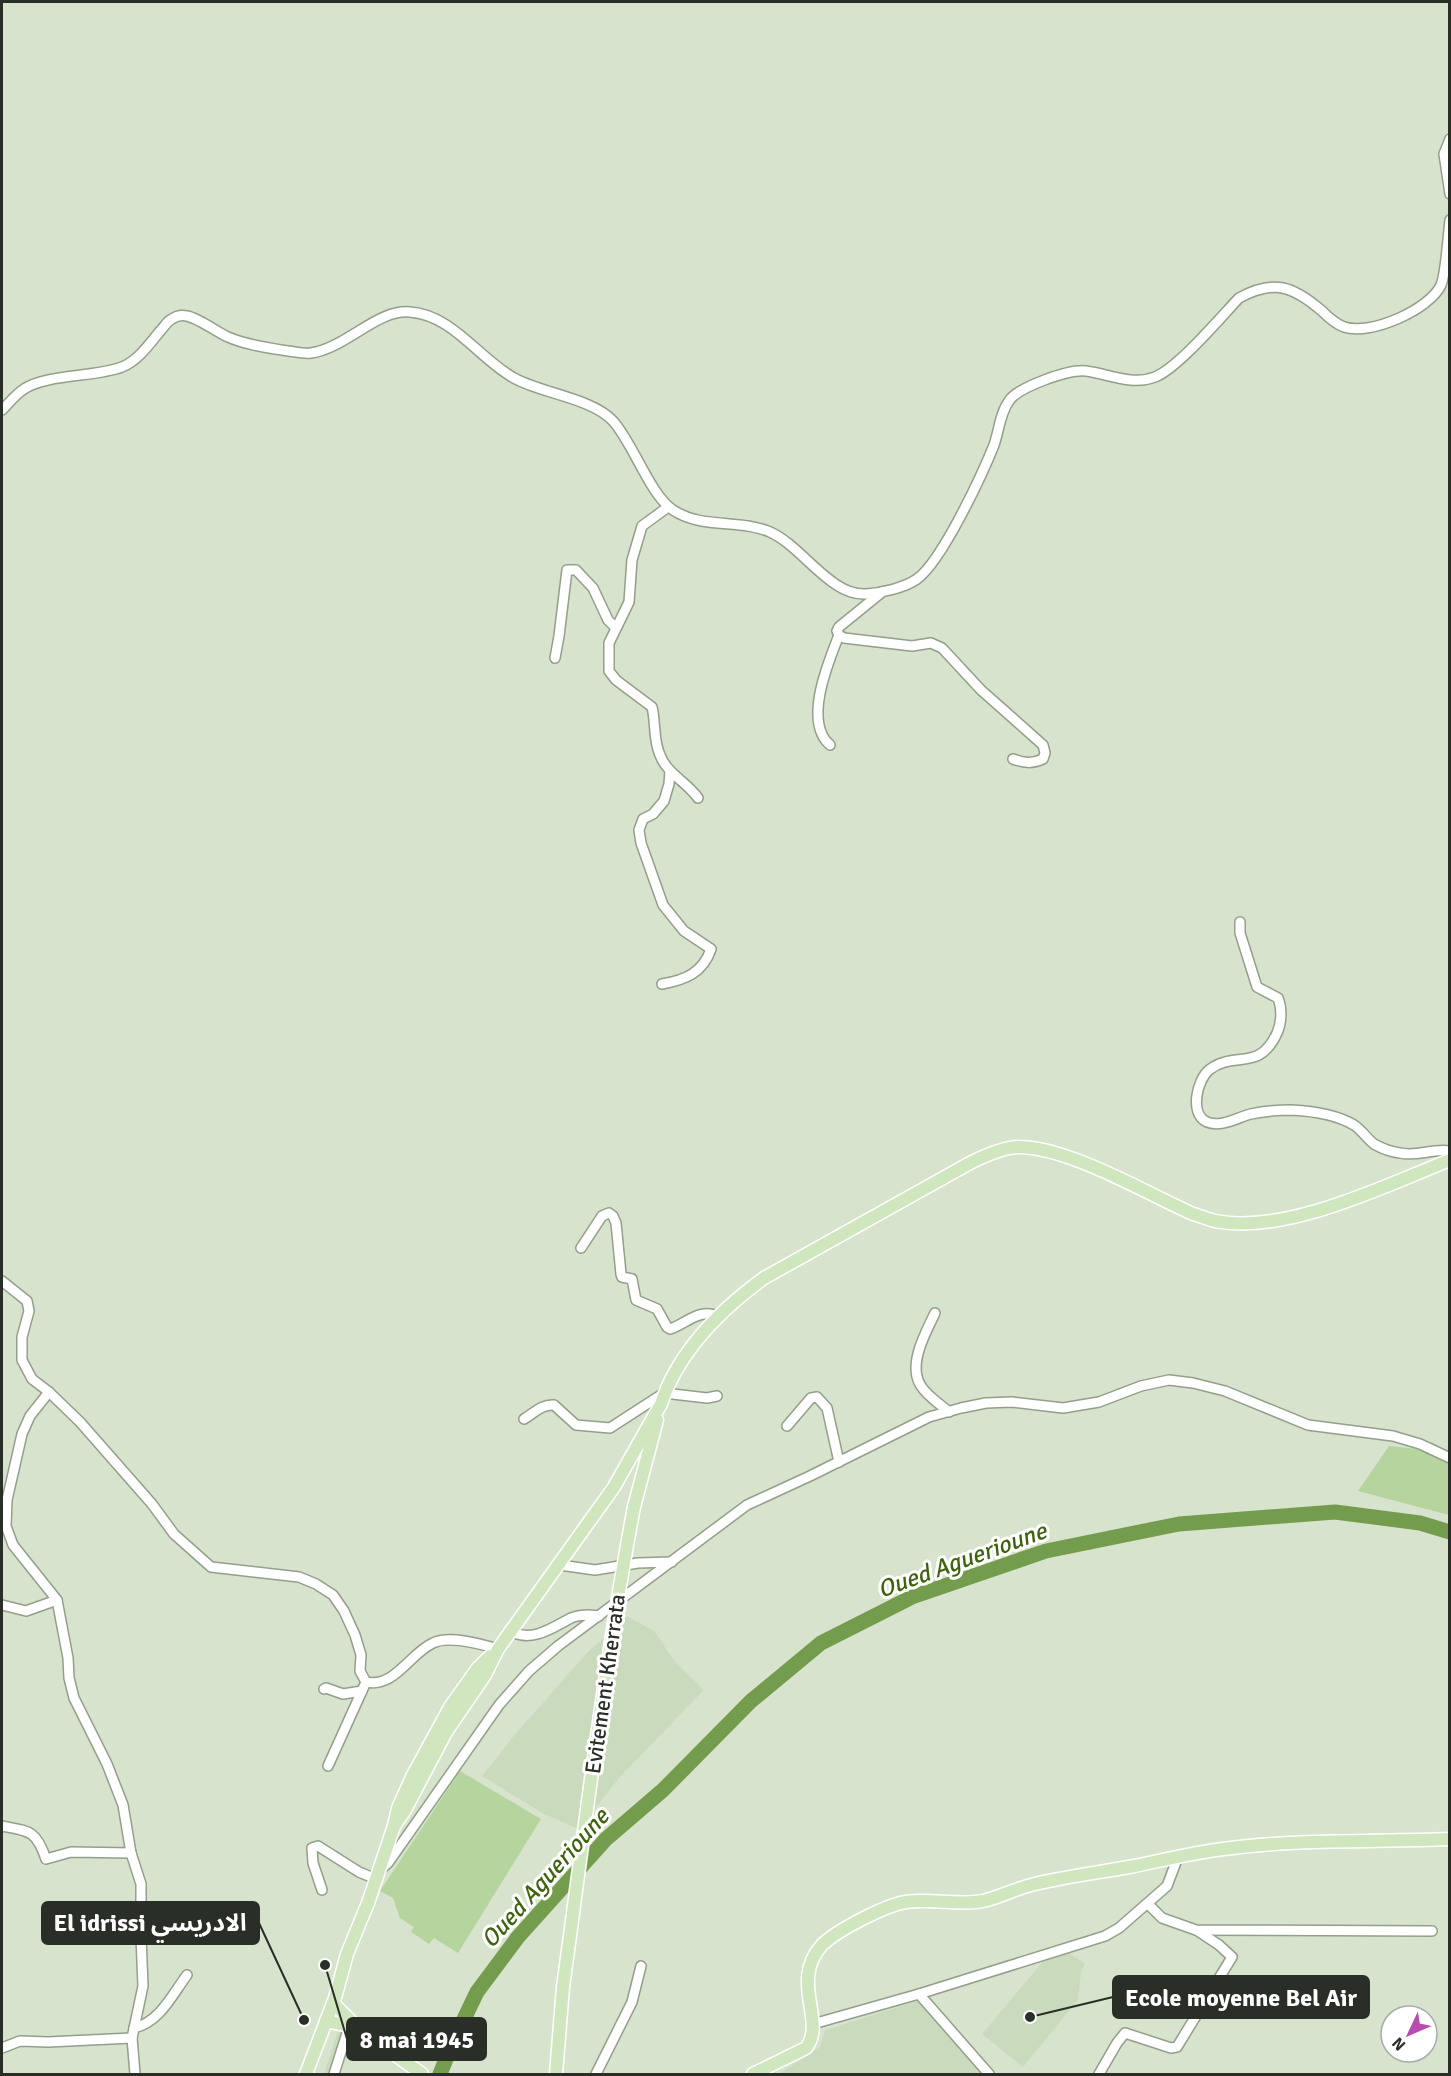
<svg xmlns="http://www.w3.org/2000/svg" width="1451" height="2076" viewBox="0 0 1451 2076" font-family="Signika,'Noto Sans Arabic',sans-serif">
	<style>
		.built { fill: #cadbbd }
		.green { fill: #b6d49e }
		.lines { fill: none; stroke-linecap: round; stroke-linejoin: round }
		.river { stroke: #739c4d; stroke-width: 15 }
		.minor-casing { stroke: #939f8a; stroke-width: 12 }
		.major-casing { stroke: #fff; stroke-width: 15 }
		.minor { stroke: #fff; stroke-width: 9 }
		.major { stroke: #d0e6be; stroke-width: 12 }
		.major-bridge-casing { stroke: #fff; stroke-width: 15; stroke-linecap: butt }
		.major-bridge { stroke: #d0e6be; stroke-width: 12 }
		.labels { text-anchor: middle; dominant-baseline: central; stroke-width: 6; stroke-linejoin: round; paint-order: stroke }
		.street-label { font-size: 22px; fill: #292e26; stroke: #fff }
		.water-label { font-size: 24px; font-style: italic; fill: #3d630c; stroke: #fff }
		.leader { fill: none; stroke: #292e26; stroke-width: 2 }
		.callout-dot { fill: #292e26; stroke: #fff; stroke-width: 2 }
		.callout { fill: #292e26; stroke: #292e26; stroke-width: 2 }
		.callout-label { font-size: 24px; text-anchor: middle; font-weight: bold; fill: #fff }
	</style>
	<rect width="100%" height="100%" fill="#d7e3cd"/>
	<g class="built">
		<path d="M627,1616L654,1631L676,1663L704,1690L618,1779L579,1829L544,1814L482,1776L517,1732L587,1653Z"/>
		<path d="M1065,1950L1085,1964L1081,1972L1078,2000L1023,2067L982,2034L1050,1953Z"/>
		<path d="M918,2001L982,2074H779L820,2047L825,2030Z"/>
		<path d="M339,2028L356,2036L349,2055L344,2057L339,2074H324Z"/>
	</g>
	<g class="green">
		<path d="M1389,1446L1449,1452V1515L1358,1491Z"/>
		<path d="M460,1771L541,1819L458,1953L434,1938L429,1944L411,1932L414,1927L400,1918L393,1898L380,1891Z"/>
	</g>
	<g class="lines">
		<path class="river" d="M440,2074L453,2042L477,1992L518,1937L606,1839L663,1790L751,1701L821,1643L912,1597L1046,1551L1179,1524L1335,1512L1420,1523L1450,1532"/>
		<g class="minor-casing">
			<g id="minor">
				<path d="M1450,139L1444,154L1450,194"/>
				<path d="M2,410C9,403 16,394 24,389C46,374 97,377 122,367C139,360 150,343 161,330C165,326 167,321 172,319C176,316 182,315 187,316C198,318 217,332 228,337C246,345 269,348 288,351C296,352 304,354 311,353C346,348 377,309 410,312C453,315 479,359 514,378C540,393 592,398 613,421C633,443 650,495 673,510C701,529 740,519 770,532C802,546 830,596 866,594C881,593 904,588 917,579C942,561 982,475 994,445C999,431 1000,413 1009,401C1018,387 1069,369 1086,371C1109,374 1132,386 1155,377C1178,368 1220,318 1239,298C1274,279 1293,286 1322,311C1328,317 1336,324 1344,327C1371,336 1430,309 1441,285C1446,273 1448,235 1450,220"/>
				<path d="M668,507L642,526L632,560L629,602L609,643V671L616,680L652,707C656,723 653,740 660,755C667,774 687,782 698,798"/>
				<path d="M882,592L839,627L837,631L839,635L844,638L912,646L931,643L942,648L981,690L1043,745L1045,753L1043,759C1032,764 1024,763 1013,759"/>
				<path d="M555,658L559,636L567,570H576L593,588L608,620L616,628"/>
				<path d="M830,745C803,722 828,663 839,635"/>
				<path d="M1240,922V933L1257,987L1278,998C1282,1008 1282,1022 1277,1033C1259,1073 1234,1050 1209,1070C1197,1080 1189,1114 1207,1122C1221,1128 1238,1117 1251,1114C1265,1111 1278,1110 1292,1110C1312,1111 1337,1115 1354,1125C1362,1130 1367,1139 1374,1144C1381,1148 1392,1152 1400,1153C1417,1157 1433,1148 1450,1151"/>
				<path d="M662,984C685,980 703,973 711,949L684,931L663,905L641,843L639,830L643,819L653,814L664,801L669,784L670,771"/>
				<path d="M581,1248L602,1216L609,1213L613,1216L616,1223L621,1274L622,1277L632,1279L636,1300L657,1309L667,1327L670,1329C687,1323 700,1308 718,1316"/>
				<path d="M2,1281L27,1301L29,1311L22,1337V1360L32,1379L49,1392L80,1422L152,1504L174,1534L211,1567L299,1577L316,1584L333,1595L344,1611L355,1635L361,1655L360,1671L366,1682C395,1688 409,1654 433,1643C449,1635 481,1644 498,1649"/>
				<path d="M935,1313C926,1332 907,1365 921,1386C927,1396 940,1404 949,1412"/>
				<path d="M49,1392L30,1416L22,1434L7,1500L6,1526L13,1545L57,1600L68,1658L69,1678L74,1698L107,1764L123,1805L131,1853L141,1884V1937L143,1986L132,2038L135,2074"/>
				<path d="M524,1419C534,1413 542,1404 554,1405L576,1425L610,1428L664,1393L707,1398L717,1396"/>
				<path d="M787,1426L811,1398L817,1397L827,1408L839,1462"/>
				<path d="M560,1565L595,1570L638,1563L672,1562"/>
				<path d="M2,1605L26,1611L57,1600"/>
				<path d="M510,1631C532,1643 552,1628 571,1618C580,1614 590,1615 599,1616"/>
				<path d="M324,1689L326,1688L343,1694L362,1691"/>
				<path d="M328,1766L366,1682"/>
				<path d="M2,1826C29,1831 36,1830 46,1859L71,1852L131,1853"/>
				<path d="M379,1871L388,1863L499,1705L529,1671L558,1646L747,1505L810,1476L929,1417L961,1408L986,1403L1012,1402L1063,1408L1099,1402L1141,1386L1169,1380L1193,1383L1225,1391L1308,1425L1393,1436L1420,1444L1450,1458"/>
				<path d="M322,1890L313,1863L312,1848L318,1846L359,1872L376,1879"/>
				<path d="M1148,1904L1162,1918L1196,1930L1432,1931"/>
				<path d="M919,1994L1105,1936L1119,1928L1167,1886L1178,1857"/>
				<path d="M813,2024L919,1994L989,2074"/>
				<path d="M134,2028C160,2022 172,1995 187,1975"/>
				<path d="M2,2048L20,2041L48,2042L132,2038"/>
				<path d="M334,2074L347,2033L359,2029"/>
				<path d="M596,2074L632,2002L641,1966"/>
				<path d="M1099,2074L1117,2043L1125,2033L1171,2048L1177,2047L1232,1957L1219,1945L1198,1931"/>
			</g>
		</g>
		<g class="major-casing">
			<g id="major">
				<path d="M634,1507L657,1420"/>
				<path d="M394,1826L405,1810L446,1732L485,1675L498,1649L614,1487L661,1404C678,1352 720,1310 764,1278L970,1163C984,1156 1001,1148 1017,1147C1067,1146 1146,1193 1193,1214C1200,1216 1208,1219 1215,1221C1286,1235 1384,1186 1450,1160"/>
				<path d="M333,2003L359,2029L422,2074"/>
				<path d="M326,2021L358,2028"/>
				<path d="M306,2074L335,1998L347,1954L368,1903L394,1826L398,1808L413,1775L450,1707L477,1669L490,1656"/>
				<path d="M556,2074L563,1987"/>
				<path d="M753,2074L806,2048C827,2022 789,1981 822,1945C837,1930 886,1905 906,1902C932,1898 958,1906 983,1901C1000,1897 1015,1889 1031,1885C1063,1877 1096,1873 1129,1867C1160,1861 1191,1853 1223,1849C1297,1839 1374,1842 1450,1839"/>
			</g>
		</g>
		<use href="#minor" class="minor"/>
		<use href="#major" class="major"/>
		<g class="major-bridge-casing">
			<path id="major-bridge" d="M563,1987C585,1827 604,1666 634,1507"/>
		</g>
		<use href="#major-bridge" class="major-bridge"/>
	</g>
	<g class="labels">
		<g class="street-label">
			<text transform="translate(605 1684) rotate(-82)">Evitement Kherrata</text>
		</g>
		<g class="water-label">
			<text transform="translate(962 1560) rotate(-20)">Oued Aguerioune</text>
			<text transform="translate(545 1878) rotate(-48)">Oued Aguerioune</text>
		</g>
	</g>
	<path class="leader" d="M304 2020L259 1923M1030 2017L1113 1997M325 1965L347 2039"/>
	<g class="callout-dot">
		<circle cx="304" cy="2020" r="6"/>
		<circle cx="1030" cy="2017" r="6"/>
		<circle cx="325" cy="1965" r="6"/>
	</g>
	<g class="callout">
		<rect x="42" y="1902" width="217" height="42" rx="6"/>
		<rect x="1113" y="1976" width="256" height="42" rx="6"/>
		<rect x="347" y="2018" width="139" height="42" rx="6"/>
	</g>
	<g class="callout-label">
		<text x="150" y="1931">El idrissi الادريسي</text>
		<text x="1241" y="2006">Ecole moyenne Bel Air</text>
		<text x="417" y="2048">8 mai 1945</text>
	</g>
	<rect width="1451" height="2076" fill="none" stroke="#292e26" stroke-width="6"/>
	<g transform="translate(1409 2034) rotate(226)"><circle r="28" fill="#ffffff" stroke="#a9aba8" stroke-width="1.5"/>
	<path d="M0-4.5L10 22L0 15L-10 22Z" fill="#b74cad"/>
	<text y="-9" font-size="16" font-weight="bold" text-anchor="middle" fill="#292e26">N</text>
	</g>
</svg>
